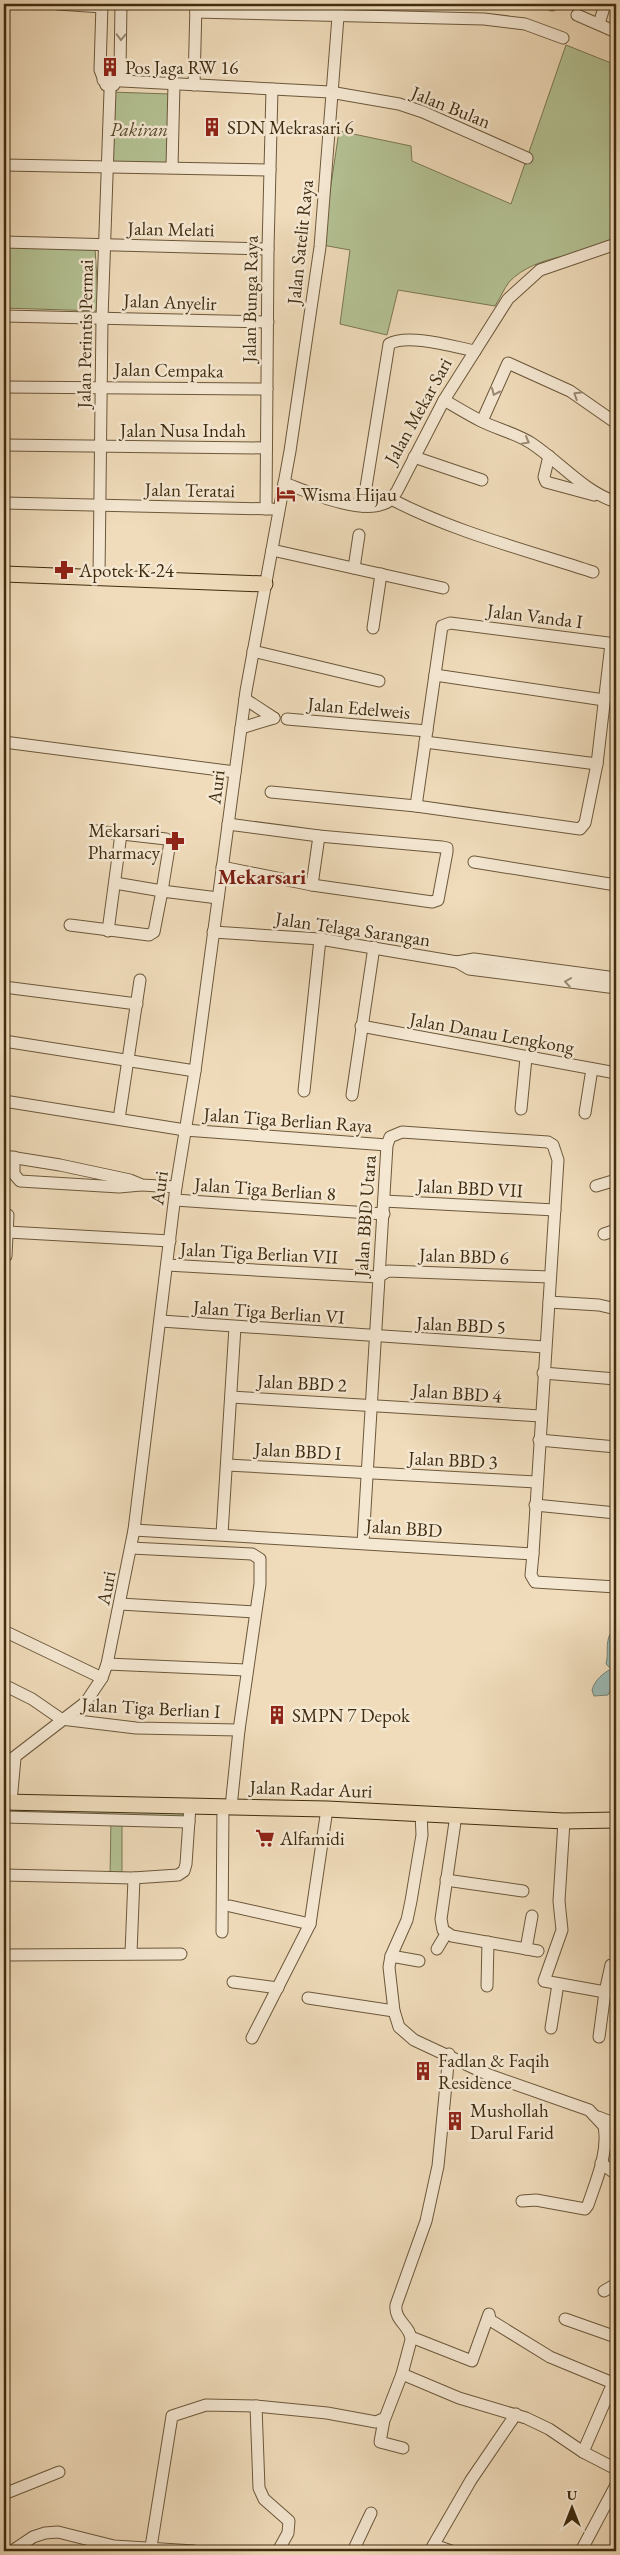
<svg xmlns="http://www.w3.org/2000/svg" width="620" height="2555" viewBox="0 0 620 2555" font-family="'EB Garamond',serif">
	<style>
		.green { fill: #b4c294; stroke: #7a7752 }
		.water { fill: #9bbab5; stroke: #778173 }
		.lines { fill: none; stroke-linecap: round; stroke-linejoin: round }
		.minor-casing { stroke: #6c583b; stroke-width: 13 }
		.major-casing { stroke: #402c10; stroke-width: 17 }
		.minor { stroke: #f5e8d3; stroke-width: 11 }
		.major { stroke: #f0dcbb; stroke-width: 15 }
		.oneway { stroke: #9a8a72 }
		.labels { text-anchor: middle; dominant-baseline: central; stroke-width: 5; stroke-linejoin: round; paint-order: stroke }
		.poi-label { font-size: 19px; fill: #402c10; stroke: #f5e8d3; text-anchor: start }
		.street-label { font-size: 19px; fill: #402c10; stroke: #f5e8d3 }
		.park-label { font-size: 19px; font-style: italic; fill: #574a2a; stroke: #f5e8d3 }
		.quarter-label { font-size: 21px; font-weight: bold; fill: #7a1f14; stroke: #f5e8d3 }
	</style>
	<rect width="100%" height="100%" fill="#f0dcbb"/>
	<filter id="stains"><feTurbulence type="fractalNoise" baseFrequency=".004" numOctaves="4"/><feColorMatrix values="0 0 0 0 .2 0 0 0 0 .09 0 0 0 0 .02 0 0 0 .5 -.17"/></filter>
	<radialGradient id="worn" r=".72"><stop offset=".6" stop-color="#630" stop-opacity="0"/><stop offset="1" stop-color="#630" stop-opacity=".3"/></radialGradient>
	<g class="green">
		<path d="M566,45L616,65V237C583,259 538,252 509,282C504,289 500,298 495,306L398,290L387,335L340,324L350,250L322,245L339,131L411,146L412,161L511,204Z"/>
		<path d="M110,92L170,94L167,164L107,166Z"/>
		<path d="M4,245L95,248L99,311L4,308Z"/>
		<path d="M4,1801L190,1806L189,1822L122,1821V1878H110L111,1820L4,1817Z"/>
	</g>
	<path class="water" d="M616,1633V1680L608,1695L594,1696L592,1690C595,1680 602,1674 611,1669L606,1664C609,1653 605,1645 610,1634Z"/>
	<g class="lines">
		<g class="minor-casing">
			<g id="minor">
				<path d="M58,4L102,7"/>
				<path d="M102,4L100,70L106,85"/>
				<path d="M552,5V4"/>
				<path d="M196,12L484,19L525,24L563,38"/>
				<path d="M577,15L616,32"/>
				<path d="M599,24L605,4"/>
				<path d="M103,80L330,92L399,104L423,112L527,158"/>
				<path d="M114,85L120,70L121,4"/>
				<path d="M194,85L196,4"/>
				<path d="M4,165L270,170"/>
				<path d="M172,167L174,84"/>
				<path d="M4,242L268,249"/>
				<path d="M4,316L268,322"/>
				<path d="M4,387L267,389"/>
				<path d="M444,400C456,407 469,415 481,421C497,429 515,433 531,443C560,462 583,491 616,502"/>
				<path d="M482,421L508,363L570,391L616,423"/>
				<path d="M4,445L266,448"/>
				<path d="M549,456L544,477L546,482L594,495"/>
				<path d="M414,457L482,480"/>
				<path d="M284,483C309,492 358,514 383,504C390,502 393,497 397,491L444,400L508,299L540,270L616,244"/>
				<path d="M391,499C454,532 526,550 593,572"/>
				<path d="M4,503L272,509"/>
				<path d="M363,506L389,344C408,333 454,347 475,351"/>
				<path d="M266,509L268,249L272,89"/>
				<path d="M272,550L443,588"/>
				<path d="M354,568L359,535"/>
				<path d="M99,577L102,318L110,91"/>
				<path d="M373,628L381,574"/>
				<path d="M253,651L379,681"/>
				<path d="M435,675L604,700"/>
				<path d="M245,699L274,718"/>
				<path d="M287,719L427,731"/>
				<path d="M241,728L274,718"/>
				<path d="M4,742L235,772"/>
				<path d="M425,742L597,764"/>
				<path d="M271,792L416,806L580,829L585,823L597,764L611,644"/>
				<path d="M416,806L442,626L450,623L616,644"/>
				<path d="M96,831L166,839L170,842L162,891L115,883"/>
				<path d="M474,862L616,885"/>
				<path d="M222,867L312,885L432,902L438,900L447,852V848L442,847L319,836L228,824"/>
				<path d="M312,885L319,836"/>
				<path d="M70,925L149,935L154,932L162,891L218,898"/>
				<path d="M108,931L121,834"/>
				<path d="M213,932L320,939L457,962L469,969L616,988"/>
				<path d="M457,962L474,959L616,978"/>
				<path d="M4,987L137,1004"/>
				<path d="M361,1026L616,1073"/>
				<path d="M4,1041L195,1071"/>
				<path d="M304,1091L320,939"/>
				<path d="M352,1095L374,947"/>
				<path d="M4,1101L185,1130L387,1145"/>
				<path d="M521,1109L526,1058"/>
				<path d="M585,1113L592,1069"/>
				<path d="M119,1119L140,980"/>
				<path d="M4,1156L60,1165L130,1180L142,1185L176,1187"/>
				<path d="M14,1157V1174L20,1181L119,1187L141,1185"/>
				<path d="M596,1186L616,1180"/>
				<path d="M175,1200L384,1214"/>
				<path d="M384,1201L555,1210"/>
				<path d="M8,1232L170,1241"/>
				<path d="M604,1234L616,1230"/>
				<path d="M6,1256L8,1215"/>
				<path d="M167,1265L378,1277L388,1271L550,1277"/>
				<path d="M549,1302L599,1305L616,1309"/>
				<path d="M161,1321L545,1347"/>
				<path d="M543,1373L616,1379"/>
				<path d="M231,1397L541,1416"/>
				<path d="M539,1440L616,1447"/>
				<path d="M227,1465L537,1482"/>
				<path d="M535,1505L616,1513"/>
				<path d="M134,1530L533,1554L558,1160L553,1145L548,1142L402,1132L390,1137L387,1145L363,1543"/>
				<path d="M222,1534L235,1327"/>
				<path d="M131,1548L252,1554L260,1559V1584L239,1730L231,1807"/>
				<path d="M533,1554L531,1575L535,1582L616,1587"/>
				<path d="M120,1604L255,1612"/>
				<path d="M4,1631L102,1678"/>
				<path d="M107,1664L246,1670"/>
				<path d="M4,1685L32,1699L61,1719L136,1728L239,1730"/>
				<path d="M4,1765L86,1702L102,1678L107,1664L134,1530L176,1187L195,1071L246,691L290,451L320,247L339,4"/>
				<path d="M11,1802L15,1758"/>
				<path d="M421,1813L422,1835L411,1901L407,1920L391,1956L389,1967L394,2011L399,2027L414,2040L489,2075L589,2110L604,2126C609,2152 596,2181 588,2205L585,2209L536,2200L522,2201"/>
				<path d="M456,1815L441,1919L443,1930L452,1936L538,1951"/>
				<path d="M4,1817L189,1822"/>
				<path d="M564,1821L559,1901L562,1930L544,1981L605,1992L611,1965L616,1966"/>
				<path d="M4,1875L133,1878L178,1875L184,1871L186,1864L190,1806"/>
				<path d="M446,1880L523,1891"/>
				<path d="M230,1906L310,1924"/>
				<path d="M222,1932L223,1807"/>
				<path d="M437,1949L446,1934"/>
				<path d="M526,1949L532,1916"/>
				<path d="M131,1953L134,1878"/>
				<path d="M4,1955L181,1954"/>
				<path d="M391,1956L419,1961"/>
				<path d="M233,1982L278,1988"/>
				<path d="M487,1986L488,1942"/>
				<path d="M308,1998L394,2011"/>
				<path d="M551,2028L558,1984"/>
				<path d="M599,2037L605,1992"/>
				<path d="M252,2038L310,1924L327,1809"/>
				<path d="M598,2117L616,2124"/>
				<path d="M601,2163L616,2174"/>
				<path d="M604,2291L616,2284"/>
				<path d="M565,2319L616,2337"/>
				<path d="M411,2337L472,2361L489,2314L490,2320L550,2357L613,2383L583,2452"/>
				<path d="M402,2374L459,2398L526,2418L549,2429L583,2452L616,2469"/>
				<path d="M256,2406L259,2488L264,2499L289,2521L288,2533L278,2551"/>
				<path d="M384,2420L380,2442L403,2448"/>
				<path d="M4,2494L59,2472"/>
				<path d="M434,2545L451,2551"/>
				<path d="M151,2547L172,2416L206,2405L256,2406L327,2413L376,2422L385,2418L402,2374L411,2340C411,2326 394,2321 396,2305L426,2221L438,2166L449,2054"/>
				<path d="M12,2551L33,2537L45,2533L58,2532L114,2546L194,2551"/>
				<path d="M353,2551L371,2513"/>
				<path d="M430,2551L471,2480L516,2414"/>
				<path d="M581,2551L616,2485"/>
			</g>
		</g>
		<g class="major-casing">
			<g id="major">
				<path d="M4,574L265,584"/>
				<path d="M4,1802L327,1809L564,1821L616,1820"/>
			</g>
		</g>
		<use href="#minor" class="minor"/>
		<use href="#major" class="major"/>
	</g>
	<defs><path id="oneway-chevron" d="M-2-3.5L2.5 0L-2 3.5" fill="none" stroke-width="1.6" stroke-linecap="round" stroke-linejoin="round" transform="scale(1.25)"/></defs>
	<g class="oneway">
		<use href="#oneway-chevron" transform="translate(121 37) rotate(91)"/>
		<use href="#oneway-chevron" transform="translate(495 392) rotate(114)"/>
		<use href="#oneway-chevron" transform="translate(577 395) rotate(-148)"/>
		<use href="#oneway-chevron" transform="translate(526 441) rotate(29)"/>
		<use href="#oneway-chevron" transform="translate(568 982) rotate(-172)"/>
	</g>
	<defs>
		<g id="building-bare" transform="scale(1.5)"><path d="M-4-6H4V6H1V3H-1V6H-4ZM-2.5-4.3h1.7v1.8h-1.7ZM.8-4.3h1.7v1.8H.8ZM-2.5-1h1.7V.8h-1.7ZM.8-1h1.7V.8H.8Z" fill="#8f2418" stroke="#f5e8d3" stroke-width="2.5" paint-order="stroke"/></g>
		<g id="hotel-bare" transform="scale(1.5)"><path d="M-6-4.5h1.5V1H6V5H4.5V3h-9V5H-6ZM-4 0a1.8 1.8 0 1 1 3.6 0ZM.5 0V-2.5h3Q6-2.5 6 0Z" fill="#8f2418" stroke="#f5e8d3" stroke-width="2.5" paint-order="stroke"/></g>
		<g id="pharmacy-bare" transform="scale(1.5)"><path d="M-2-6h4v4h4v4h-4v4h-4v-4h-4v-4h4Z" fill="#8f2418" stroke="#f5e8d3" stroke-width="2.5" paint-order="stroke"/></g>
		<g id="supermarket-bare" transform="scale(1.5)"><path d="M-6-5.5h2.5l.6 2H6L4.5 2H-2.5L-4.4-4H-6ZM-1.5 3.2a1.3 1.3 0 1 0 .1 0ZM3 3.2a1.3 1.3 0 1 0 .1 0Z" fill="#8f2418" stroke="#f5e8d3" stroke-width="2.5" paint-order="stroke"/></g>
	</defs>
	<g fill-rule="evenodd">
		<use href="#building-bare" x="110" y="67"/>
		<use href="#building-bare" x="212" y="127"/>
		<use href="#hotel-bare" x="286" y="494"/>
		<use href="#pharmacy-bare" x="64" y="570"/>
		<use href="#pharmacy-bare" x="175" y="841"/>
		<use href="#building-bare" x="277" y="1715"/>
		<use href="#supermarket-bare" x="265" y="1838"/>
		<use href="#building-bare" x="423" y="2071"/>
		<use href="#building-bare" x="455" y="2121"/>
	</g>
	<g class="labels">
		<g class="poi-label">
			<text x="125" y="67">Pos Jaga RW 16</text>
			<text x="227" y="127">SDN Mekrasari 6</text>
			<text x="301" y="494">Wisma Hijau</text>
			<text x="79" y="570">Apotek K-24</text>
			<text x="160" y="830" text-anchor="end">Mekarsari<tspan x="160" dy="22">Pharmacy</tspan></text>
			<text x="292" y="1715">SMPN 7 Depok</text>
			<text x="280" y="1838">Alfamidi</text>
			<text x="438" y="2060">Fadlan &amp; Faqih<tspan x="438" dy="22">Residence</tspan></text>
			<text x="470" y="2110">Mushollah<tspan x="470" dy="22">Darul Farid</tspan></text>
		</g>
		<g class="street-label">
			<text transform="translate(451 107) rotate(22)">Jalan Bulan</text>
			<text transform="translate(171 229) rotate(1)">Jalan Melati</text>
			<text transform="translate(300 242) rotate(-84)">Jalan Satelit Raya</text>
			<text transform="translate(250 299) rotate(-89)">Jalan Bunga Raya</text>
			<text transform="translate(170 302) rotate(2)">Jalan Anyelir</text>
			<text transform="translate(85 334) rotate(-89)">Jalan Perintis Permai</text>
			<text transform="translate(169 370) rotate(1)">Jalan Cempaka</text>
			<text transform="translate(418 411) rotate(-61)">Jalan Mekar Sari</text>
			<text x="183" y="430">Jalan Nusa Indah</text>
			<text transform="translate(190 490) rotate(1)">Jalan Teratai</text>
			<text transform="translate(535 616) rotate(7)">Jalan Vanda I</text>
			<text transform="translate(359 708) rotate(5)">Jalan Edelweis</text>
			<text transform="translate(216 787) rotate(-83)">Auri</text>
			<text transform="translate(353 929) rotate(8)">Jalan Telaga Sarangan</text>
			<text transform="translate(492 1033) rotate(10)">Jalan Danau Lengkong</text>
			<text transform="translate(288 1120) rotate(4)">Jalan Tiga Berlian Raya</text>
			<text transform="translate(159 1188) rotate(-82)">Auri</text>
			<text transform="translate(470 1188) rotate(3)">Jalan BBD VII</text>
			<text transform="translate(265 1189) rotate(4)">Jalan Tiga Berlian 8</text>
			<text transform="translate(365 1216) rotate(-86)">Jalan BBD Utara</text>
			<text transform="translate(259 1253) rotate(3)">Jalan Tiga Berlian VII</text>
			<text transform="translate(464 1256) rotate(2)">Jalan BBD 6</text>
			<text transform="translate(269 1312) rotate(4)">Jalan Tiga Berlian VI</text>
			<text transform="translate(461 1325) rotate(3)">Jalan BBD 5</text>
			<text transform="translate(302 1383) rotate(3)">Jalan BBD 2</text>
			<text transform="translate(457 1393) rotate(4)">Jalan BBD 4</text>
			<text transform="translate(298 1451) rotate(3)">Jalan BBD I</text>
			<text transform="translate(453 1460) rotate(3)">Jalan BBD 3</text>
			<text transform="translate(404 1528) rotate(4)">Jalan BBD</text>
			<text transform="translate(106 1588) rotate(-79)">Auri</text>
			<text transform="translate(151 1708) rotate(3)">Jalan Tiga Berlian I</text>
			<text transform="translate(311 1789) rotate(2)">Jalan Radar Auri</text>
		</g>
		<g class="park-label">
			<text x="139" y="129">Pakiran</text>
		</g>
		<g class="quarter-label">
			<text x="262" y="876">Mekarsari</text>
		</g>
	</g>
	<rect width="620" height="2555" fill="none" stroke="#f0dcbb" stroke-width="20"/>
	<rect x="5" y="5" width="610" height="2545" fill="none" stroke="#402c10" stroke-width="2.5"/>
	<rect x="10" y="10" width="600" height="2535" fill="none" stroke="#402c10"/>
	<g transform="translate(572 2508)" stroke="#f5e8d3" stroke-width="4" paint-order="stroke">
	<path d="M0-4L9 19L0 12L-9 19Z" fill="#402c10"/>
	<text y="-8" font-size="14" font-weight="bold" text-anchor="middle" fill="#402c10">U</text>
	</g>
	<rect width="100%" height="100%" filter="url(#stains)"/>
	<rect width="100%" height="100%" fill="url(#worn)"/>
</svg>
